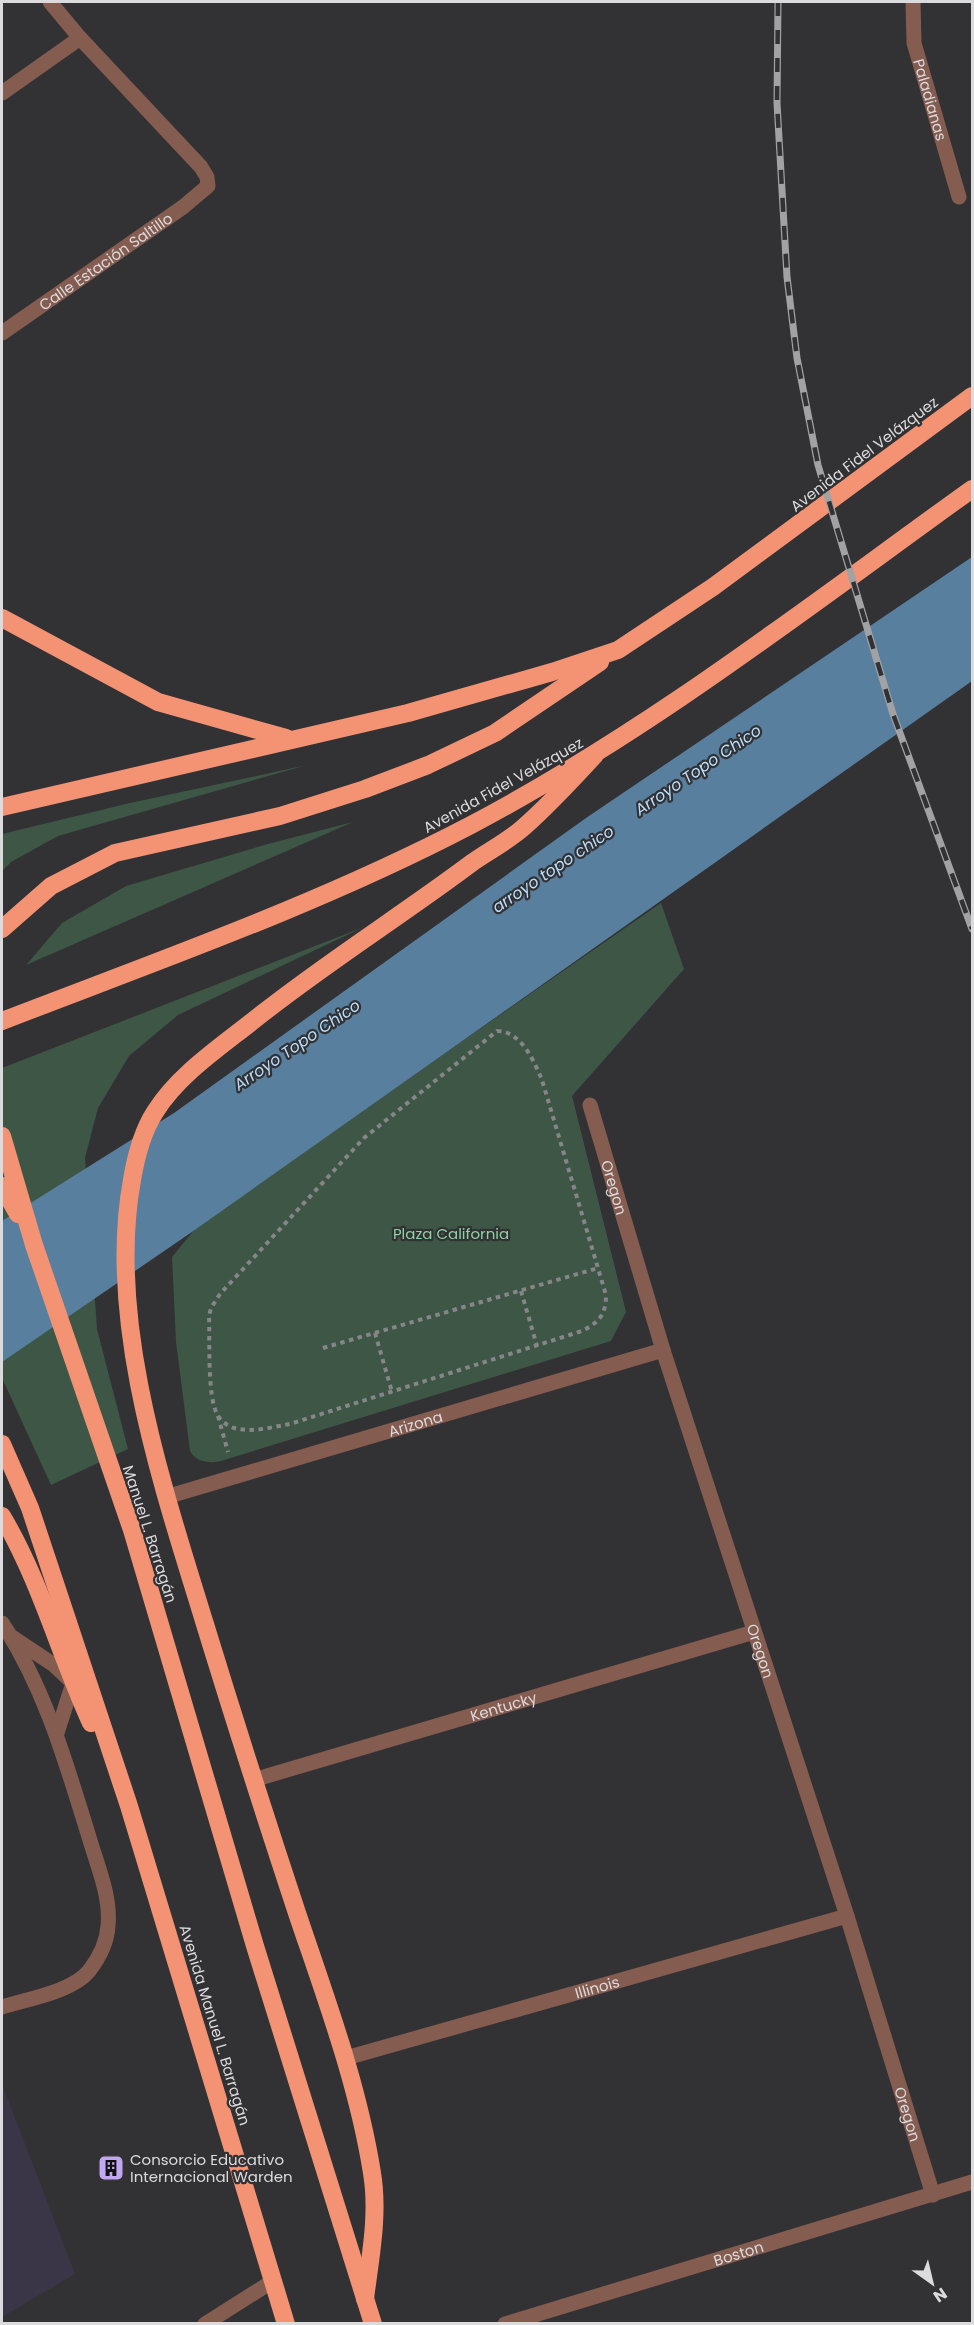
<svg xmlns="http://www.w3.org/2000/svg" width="974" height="2325" viewBox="0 0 974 2325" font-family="Poppins,sans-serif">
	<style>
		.education { fill: #3b3647 }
		.green { fill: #3d5646 }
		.water { fill: #597f9e }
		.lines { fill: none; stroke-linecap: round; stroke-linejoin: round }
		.path { stroke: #868588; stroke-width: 4; stroke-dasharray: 4.5 4.5; stroke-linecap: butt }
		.lane { stroke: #845c50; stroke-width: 15 }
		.street { stroke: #845c50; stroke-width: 15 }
		.highway { stroke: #f39374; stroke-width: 18 }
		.rail-casing { stroke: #a2a1a4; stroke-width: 7 }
		.rail { stroke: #323134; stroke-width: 4.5; stroke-dasharray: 14; stroke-linecap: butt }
		.labels { text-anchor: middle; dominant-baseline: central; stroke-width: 4.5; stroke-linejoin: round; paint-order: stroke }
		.street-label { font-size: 15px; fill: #dbdadc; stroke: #323134 }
		.park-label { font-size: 15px; fill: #8cd2a5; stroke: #323134 }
		.poi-label { font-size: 15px; fill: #dbdadc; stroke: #323134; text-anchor: start }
		.water-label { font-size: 16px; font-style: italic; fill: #b9defc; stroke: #323134 }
	</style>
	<rect width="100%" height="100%" fill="#323134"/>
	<path class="education" d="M2,2084L75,2274L2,2317Z"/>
	<g class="green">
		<path d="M307,765L58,836L11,862L2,871V834L130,803Z"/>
		<path d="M353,822L26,965L62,923L126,886L264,845Z"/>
		<path d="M661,903L684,969L572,1096L626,1312L611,1341L221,1461C209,1464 196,1462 190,1451L176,1342L172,1257L199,1224Z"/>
		<path d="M364,927L178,1015L129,1056L98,1108L85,1158L97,1329L128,1449L51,1485L2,1378V1068Z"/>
	</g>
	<path class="water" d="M972,557V681L189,1234L2,1362V1221L174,1113L586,818Z"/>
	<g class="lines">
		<g class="path">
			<path d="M497,1031C521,1031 534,1061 542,1080L606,1295C606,1315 599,1322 582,1331L290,1424C272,1427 252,1433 234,1428C227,1426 220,1420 217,1414C207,1395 210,1339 209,1316L211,1308L220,1294L364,1138Z"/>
			<path d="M521,1291L537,1346"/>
			<path d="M375,1333L392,1392"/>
			<path d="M323,1348L598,1268"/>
			<path d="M218,1416L228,1452"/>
		</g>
		<g class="lane">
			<path d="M2,1623C45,1688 66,1763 89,1837C97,1865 111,1896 108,1926C107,1942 99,1958 89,1971C72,1992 27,1999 2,2007"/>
			<path d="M12,1637L54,1665L73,1683L57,1733"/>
			<path d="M205,2324L273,2281"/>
		</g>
		<g class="street">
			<path id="s1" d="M913,2L914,43L959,197"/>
			<path d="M2,93L80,38"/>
			<path id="s2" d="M2,333L183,207L208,186L207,177L201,167L80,38L50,2"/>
			<path id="s3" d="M590,1105L663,1350L847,1916L933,2195"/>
			<path id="s4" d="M166,1497L663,1350"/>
			<path id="s5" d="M253,1780L754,1632"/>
			<path id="s6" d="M346,2058L847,1916"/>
			<path id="s7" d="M505,2324L972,2182"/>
		</g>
		<g class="highway">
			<path d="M2,618L158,702L286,738"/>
			<path d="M2,807L408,713L552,672L618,650L713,587L972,396"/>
			<path d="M2,929L51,886L115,853L280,816L365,789L428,765L495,733L600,662"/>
			<path d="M2,1021C160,960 320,904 471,825C649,731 809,606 972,489"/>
			<path d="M2,1136L34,1245L132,1530L255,1946L373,2324"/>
			<path d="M2,1186L18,1214"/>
			<path d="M2,1444L30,1508L129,1806L286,2324"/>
			<path d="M2,1516C40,1580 60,1655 91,1723"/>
			<path d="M365,2299C370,2258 379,2215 372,2173C358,2084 326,1999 297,1913C265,1816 234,1719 204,1621C163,1487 106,1321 132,1180C136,1156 142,1132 155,1112C178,1075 220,1047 254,1020C324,964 401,916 473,862C490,850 510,840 525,826C550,804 572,780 595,755"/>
		</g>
		<g class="rail-casing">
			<path id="rail" d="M778,2L777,103L787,277L797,358L818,465L893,714L972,929"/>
		</g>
		<use href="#rail" class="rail"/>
	</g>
	<defs>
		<g id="building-square" transform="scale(1.35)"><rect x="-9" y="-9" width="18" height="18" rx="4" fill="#c2a7f2" stroke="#323134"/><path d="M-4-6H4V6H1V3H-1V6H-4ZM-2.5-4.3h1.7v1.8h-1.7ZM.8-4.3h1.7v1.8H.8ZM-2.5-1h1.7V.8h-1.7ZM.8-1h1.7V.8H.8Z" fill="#111"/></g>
	</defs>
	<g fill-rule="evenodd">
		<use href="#building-square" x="111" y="2168"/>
	</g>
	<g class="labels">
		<g class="street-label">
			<text stroke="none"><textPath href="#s1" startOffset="100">Paladianas</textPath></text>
			<text stroke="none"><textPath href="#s2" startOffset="126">Calle Estación Saltillo</textPath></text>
			<text transform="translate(864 454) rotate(-37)">Avenida Fidel Velázquez</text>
			<text transform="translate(503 785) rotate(-29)">Avenida Fidel Velázquez</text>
			<text stroke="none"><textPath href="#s3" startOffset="86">Oregon</textPath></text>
			<text stroke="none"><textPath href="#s4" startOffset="260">Arizona</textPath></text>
			<text transform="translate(150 1534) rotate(72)">Manuel L. Barragán</text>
			<text stroke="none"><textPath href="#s3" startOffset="572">Oregon</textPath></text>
			<text stroke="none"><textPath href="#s5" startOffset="261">Kentucky</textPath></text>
			<text stroke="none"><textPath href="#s6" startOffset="261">Illinois</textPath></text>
			<text transform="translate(215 2025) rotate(73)">Avenida Manuel L. Barragán</text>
			<text stroke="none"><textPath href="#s3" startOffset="1058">Oregon</textPath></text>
			<text stroke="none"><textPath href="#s7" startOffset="244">Boston</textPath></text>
		</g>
		<g class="park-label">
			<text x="451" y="1233">Plaza California</text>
		</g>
		<g class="poi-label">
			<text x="130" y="2159">Consorcio Educativo<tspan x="130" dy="17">Internacional Warden</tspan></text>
		</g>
		<g class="water-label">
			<text transform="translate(698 770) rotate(-34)">Arroyo Topo Chico</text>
			<text transform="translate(553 869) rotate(-34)">arroyo topo chico</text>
			<text transform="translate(297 1045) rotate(-34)">Arroyo Topo Chico</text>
		</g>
	</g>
	<rect width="974" height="2325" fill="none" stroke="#dbdadc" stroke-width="6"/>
	<g transform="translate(932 2283) rotate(146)" stroke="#323134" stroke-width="4.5" paint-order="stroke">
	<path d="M0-4.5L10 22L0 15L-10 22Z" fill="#dbdadc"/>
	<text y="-9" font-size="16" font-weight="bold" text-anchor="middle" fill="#dbdadc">N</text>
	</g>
</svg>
